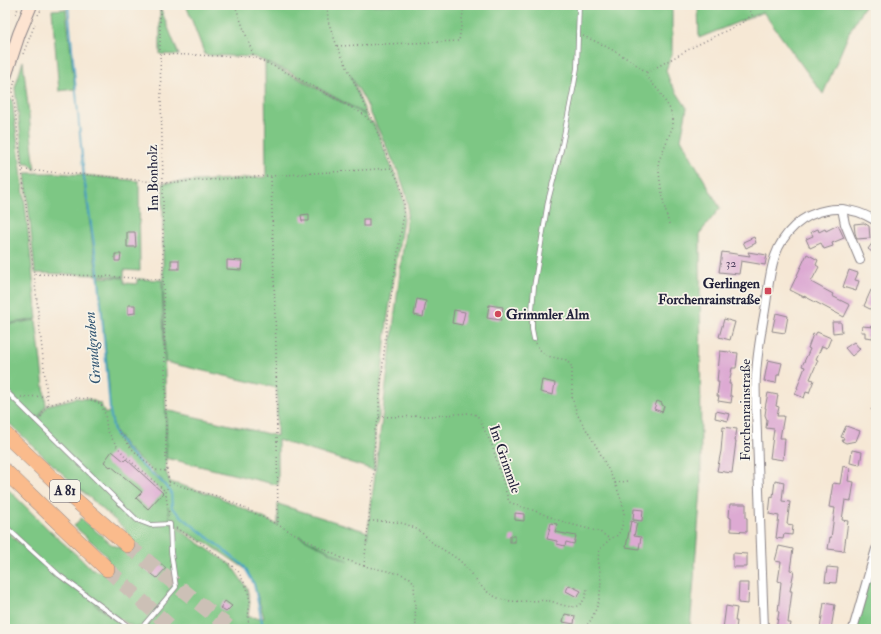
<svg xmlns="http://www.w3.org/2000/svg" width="881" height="634" viewBox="0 0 881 634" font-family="'IM FELL Double Pica',serif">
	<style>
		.green { fill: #7dc784; stroke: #507460; fill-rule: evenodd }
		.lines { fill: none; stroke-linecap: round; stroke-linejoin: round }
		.stream { stroke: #49a5c7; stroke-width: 2 }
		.building { fill: #ddaad3 }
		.highway-tunnel { stroke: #ccc0b6; stroke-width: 15; stroke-dasharray: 15 8; stroke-linecap: butt }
		.lane-casing { stroke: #8c8588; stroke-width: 5.5 }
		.street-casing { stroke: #8c8588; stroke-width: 10 }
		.secondary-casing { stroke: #8c8588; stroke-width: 14 }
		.highway-casing { stroke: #8c8588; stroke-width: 16 }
		.path { stroke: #8c8588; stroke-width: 1.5; stroke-dasharray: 1 3; stroke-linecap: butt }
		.lane { stroke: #fff; stroke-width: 4 }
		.street { stroke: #fff; stroke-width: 8 }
		.secondary { stroke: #fde4d1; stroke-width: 12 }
		.highway { stroke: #fabb8c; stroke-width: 15 }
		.poi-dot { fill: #d1495b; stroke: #f7f3e8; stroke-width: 1.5 }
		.labels { text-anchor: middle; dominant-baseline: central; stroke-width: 3.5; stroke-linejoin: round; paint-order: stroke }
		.number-label { font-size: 12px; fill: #514461 }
		.shield { fill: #f7f3e8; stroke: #62616f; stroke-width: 1 }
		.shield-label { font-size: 13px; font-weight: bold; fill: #22223b }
		.street-label { font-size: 14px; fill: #22223b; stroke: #f7f3e8 }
		.poi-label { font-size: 14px; font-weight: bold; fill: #22223b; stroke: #f7f3e8; text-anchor: end }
		.water-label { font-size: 15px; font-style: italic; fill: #325673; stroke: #f7f3e8 }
	</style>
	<rect width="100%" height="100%" fill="#f7f3e8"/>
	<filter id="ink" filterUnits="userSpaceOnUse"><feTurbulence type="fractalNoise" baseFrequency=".025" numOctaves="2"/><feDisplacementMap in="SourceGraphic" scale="8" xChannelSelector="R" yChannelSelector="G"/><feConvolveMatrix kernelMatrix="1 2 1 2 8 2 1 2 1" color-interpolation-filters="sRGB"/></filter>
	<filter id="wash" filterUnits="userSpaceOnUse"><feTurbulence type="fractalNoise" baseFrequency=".012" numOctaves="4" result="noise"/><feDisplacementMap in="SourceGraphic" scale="16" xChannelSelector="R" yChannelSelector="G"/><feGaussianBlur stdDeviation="0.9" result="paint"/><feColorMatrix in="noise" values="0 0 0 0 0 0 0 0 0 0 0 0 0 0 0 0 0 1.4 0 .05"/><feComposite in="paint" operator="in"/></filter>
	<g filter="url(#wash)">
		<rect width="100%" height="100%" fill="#f6e8d5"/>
		<g class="green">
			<path d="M186,5H672V54L666,70L670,82L687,108L681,139L720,208L700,233L701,489L690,629H148L143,626L135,628L94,604L129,629H5V530L43,565L5,526V486L52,533L90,567L98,572L102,571L108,561L106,556L103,552L74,526L81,518L111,544L118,547H121L129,538L127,532L125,529L54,466L10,424L8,425L5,422V392L37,421L48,405L76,398L89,399L101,404L105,414L110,411L114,432L125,450L133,456L166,487H167L161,479L127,448L115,431L110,411L109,385L99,277L124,278V283L137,284V279L162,280L166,410V472L170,482L217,496L278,525V504L368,532L367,539L408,208L406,194L400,176L365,101L350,74L368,119L374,124L392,168L398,180L404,201V213L387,322L379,404V417L375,430L374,470L278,440V485L166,458V410L277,436V388L165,362L163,271V183L266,177L265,62L292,75L365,115L363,113L290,72L254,57L205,55ZM168,507L171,522L181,529L203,542L204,541L247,570L254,584L264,618L248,617L250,601L247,588L231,565L171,524ZM299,536L349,561L341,558Z"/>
			<path d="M698,5H865L850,31L823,94L763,12L699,38Z"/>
			<path d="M160,7L179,55L160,54Z"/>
			<path d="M66,9L75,89L59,91L52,10Z"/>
			<path d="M23,61L35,170L29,163H24L15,88Z"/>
			<path d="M8,99H12C22,172 30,245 37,319L5,324V110Z"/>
			<path d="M25,173H56L83,175L97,275L35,273Z"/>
			<path d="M84,175L139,181L140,271L124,270V277L98,275Z"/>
			<path d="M36,320L46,405L37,420L5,390V325Z"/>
			<path d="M876,550V629H853Z"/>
		</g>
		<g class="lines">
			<path class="stream" d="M68,5L84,178L98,271L108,385L110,411L114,432L126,449L145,468L160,480L171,492L172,508L187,521L244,566L254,584L262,622L261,629"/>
		</g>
		<g id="blocks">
			<g class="building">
				<path d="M309,214V221H302L301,215Z"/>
				<rect x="363" y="219" width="6" height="7"/>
				<path d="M864,223L869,226L870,238L857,239L855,233L854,224Z"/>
				<path d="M838,225L844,238L832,243L833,246L824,249L821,243L810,248L806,239L813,236L811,232L818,229L819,232L825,229L826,231Z"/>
				<path d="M127,232H135L136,247H127Z"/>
				<path d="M754,237L756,243L746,248L743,242Z"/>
				<path d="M876,238V255L868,249Z"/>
				<path d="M722,252L750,256L748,252L767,255L765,265L741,261L739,274L719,272Z"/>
				<path d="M115,254H121L120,261H115Z"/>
				<path d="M807,254L818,260L816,265L819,267L811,282L833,294L832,296L850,305L844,317L804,296V297L790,290Z"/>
				<rect x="171" y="260" width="8" height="9"/>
				<path d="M227,260L242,261L241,270L227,269Z"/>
				<path d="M849,270L858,273L855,280L859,281L856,291L843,287Z"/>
				<path d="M871,290L876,292V306L874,311L864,306Z"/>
				<path d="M417,299L426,301L423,317L414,315Z"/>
				<path d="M128,305H135V313L128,314Z"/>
				<path d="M489,305L503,307L501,320L487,318Z"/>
				<path d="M454,310L465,312L462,325L452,323Z"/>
				<path d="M776,313L788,316L785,333L772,331Z"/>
				<path d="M724,319L735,322L730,340L719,337Z"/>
				<path d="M832,322H841L842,332L833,333Z"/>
				<path d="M862,326L874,327L873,338L865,337V332H861Z"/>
				<path d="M817,332L831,338L827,348L822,346L816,359L818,360L810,379L814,380L809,393L806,392L804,398L795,394L798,388H797L805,367L802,366L810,349L808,348L813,334L815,335Z"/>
				<path d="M854,342L860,349L852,356L845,348Z"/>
				<path d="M720,351L738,353L736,368H732L729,384H731L730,396H732L731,403L718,401L719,396H717L719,382H717Z"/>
				<path d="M768,360L782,363L779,375H777L776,383L764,381Z"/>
				<path d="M542,380L555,383L553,395L540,392Z"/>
				<path d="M768,393L778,395L776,406L779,407L777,416H784L780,438H785L783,460L770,458L774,429L766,428L767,420L765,415L766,408H765Z"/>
				<path d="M657,401L662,403V405L664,406L662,412L654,409Z"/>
				<path d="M716,411L730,414L728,421L715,418Z"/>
				<path d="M846,426L860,431L856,441L846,443L842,441L844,438L841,437Z"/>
				<path d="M723,427L737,429L735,441H736L732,473L717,471L721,451Z"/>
				<path d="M852,450L862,452L860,465L850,463Z"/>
				<path d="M112,451L124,461L126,459L163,493L148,509L136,498L142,492L111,466L110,467L104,462Z"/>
				<path d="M843,466L850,468L848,481L854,482L851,501L845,500L842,520L848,521L844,551L828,549L830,537L831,538L835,508L829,507L833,483L840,484Z"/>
				<path d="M775,480L784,482L782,501L790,502L787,524L793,525L792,535L784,534L783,539L776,538L779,516L769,514L771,496L773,497Z"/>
				<path d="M730,504H746V518H747V532L731,531V518L729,517Z"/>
				<path d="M634,509L643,510L642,521L633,520Z"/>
				<path d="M515,513L524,514V521L515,520Z"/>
				<path d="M631,521L637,523L634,536L641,537L639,549L626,547Z"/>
				<path d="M551,523L557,524L555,532L576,536L574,544L566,542L565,546L557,544V541L547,539Z"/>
				<rect x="510" y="536" width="5" height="6"/>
				<path d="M779,546L793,549L790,570L794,571L790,591H792L788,623H791L790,629H776L779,612H778L781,582L778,581L781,562L775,561Z"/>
				<path d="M733,553L747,554V567H733Z"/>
				<path d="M152,556L166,568L157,578L143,567Z"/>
				<path d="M827,567L838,568L836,583L825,582Z"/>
				<path d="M739,583H749L748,604L738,603Z"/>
				<path d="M569,585L581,591L577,597L566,591Z"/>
				<path d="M225,601L232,606L226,612L220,608Z"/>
				<path d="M824,603L835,605L831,629H820Z"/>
				<path d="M726,606L737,608L735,621H737L736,629H723Z"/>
				<path d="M565,614L575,616L574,624L563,622Z"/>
			</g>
		</g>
	</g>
	<g filter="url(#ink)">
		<use href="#blocks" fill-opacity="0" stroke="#8c8588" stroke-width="1"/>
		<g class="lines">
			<g class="highway-tunnel">
				<path d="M127,545L231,629"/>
				<path d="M107,569L173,629"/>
			</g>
			<g class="lane-casing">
				<g id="lane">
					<path d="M534,339L532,329V310L534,287L548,201L561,150L574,85L577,68L579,5"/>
					<path d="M5,390L137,520L150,525L170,524L171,552L176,587L143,626C139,630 133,628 128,626L59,575L5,526"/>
				</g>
			</g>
			<g class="street-casing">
				<g id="street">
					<path d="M842,209L845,224L860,260"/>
					<path d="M764,629L756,407C756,397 755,386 756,376C757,354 761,332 765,310C768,292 769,273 775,256C783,233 802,214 827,210C844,207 862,212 876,221"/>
					<path d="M853,629L876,549"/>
				</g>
			</g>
			<g class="secondary-casing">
				<path id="secondary" d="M5,77L19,34L31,5"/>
			</g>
			<g class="highway-casing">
				<g id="highway">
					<path d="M5,434L73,498L127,545"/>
					<path d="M5,471L107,569"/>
				</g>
			</g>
			<g class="path">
				<path d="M55,5L160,7"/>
				<path d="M160,5V54L163,183V276L166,410V458L167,471L169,482V486L165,491L170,519"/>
				<path d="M235,5L254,57"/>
				<path d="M16,14L19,5"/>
				<path d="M38,15L42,8L48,5"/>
				<path d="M583,36C605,45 627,57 646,72"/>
				<path d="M337,46L459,41L464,5"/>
				<path d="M23,54L35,24"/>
				<path d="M160,54L254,57L292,75L335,98L363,114L372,123"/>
				<path d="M15,80L13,88V92L34,274L48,405L40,418"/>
				<path d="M5,101L6,97L13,88"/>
				<path d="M23,170L91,175L163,183L392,168L374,124L337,46L328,21L327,5"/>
				<path d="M271,177L276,348L278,525"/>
				<path d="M669,224L664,205L660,181L658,163L673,126V118L670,109L659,91L646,76V73L695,46L740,24L752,15L748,5"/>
				<path d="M35,274L103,276L163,280"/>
				<path d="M536,343L539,349L547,356L566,360L572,367V397L577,414L599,451L615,483L622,502L624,514L622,527L618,535L610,539L600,549L598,557L601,581L600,594L598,604L592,618L589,623L582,629"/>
				<path d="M21,397L47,396"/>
				<path d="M48,405L76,398L89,399L101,404L105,414L107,430L116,445L126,457L165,491"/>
				<path d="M871,409L876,414"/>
				<path d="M379,417L433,416L469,413L477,415L492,445L509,502L522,507L530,509L566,523L600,532L610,539"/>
				<path d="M118,430L131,448L155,470L167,471"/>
				<path d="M169,482L196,491L217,496L236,504L278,525L341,558L364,566L401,574L410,578L414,583L416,629"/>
				<path d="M615,483L628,481"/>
				<path d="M369,521C389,521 407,520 423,534C427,537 430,541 434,544C444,551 456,556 464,565C473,576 482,591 496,597C512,605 532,599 550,601C558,603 571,610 579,605C585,601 586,595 587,589"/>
				<path d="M176,528L203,544L220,558L231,565L238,571L247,588L250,601L248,617L249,629"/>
				<path d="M364,566L374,470L375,430L379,417V404L387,322L404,213C405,196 401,184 392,169"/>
			</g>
			<use href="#lane" class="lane"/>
			<use href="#street" class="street"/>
			<use href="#secondary" class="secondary"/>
			<use href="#highway" class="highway"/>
		</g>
	</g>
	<g class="poi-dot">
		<rect x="764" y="287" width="8" height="8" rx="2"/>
		<circle cx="498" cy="314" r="4"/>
	</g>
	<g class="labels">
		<g class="number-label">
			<text x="731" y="263">32</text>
		</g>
		<rect class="shield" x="50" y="480" width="30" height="22" rx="3"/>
		<g class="shield-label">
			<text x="65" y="491">A 81</text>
		</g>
		<g class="street-label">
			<text transform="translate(153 178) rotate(-91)">Im Bonholz</text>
			<text transform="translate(745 410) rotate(-90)">Forchenrainstraße</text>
			<text transform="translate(505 459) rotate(71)">Im Grimmle</text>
		</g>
		<g class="poi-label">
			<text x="760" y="283">Gerlingen<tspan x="760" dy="16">Forchenrainstraße</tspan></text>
			<text x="506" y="314" text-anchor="start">Grimmler Alm</text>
		</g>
		<g class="water-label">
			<text transform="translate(93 348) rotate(-95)">Grundgraben</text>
		</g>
	</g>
	<rect width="881" height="634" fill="none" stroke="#f7f3e8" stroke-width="20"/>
</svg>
